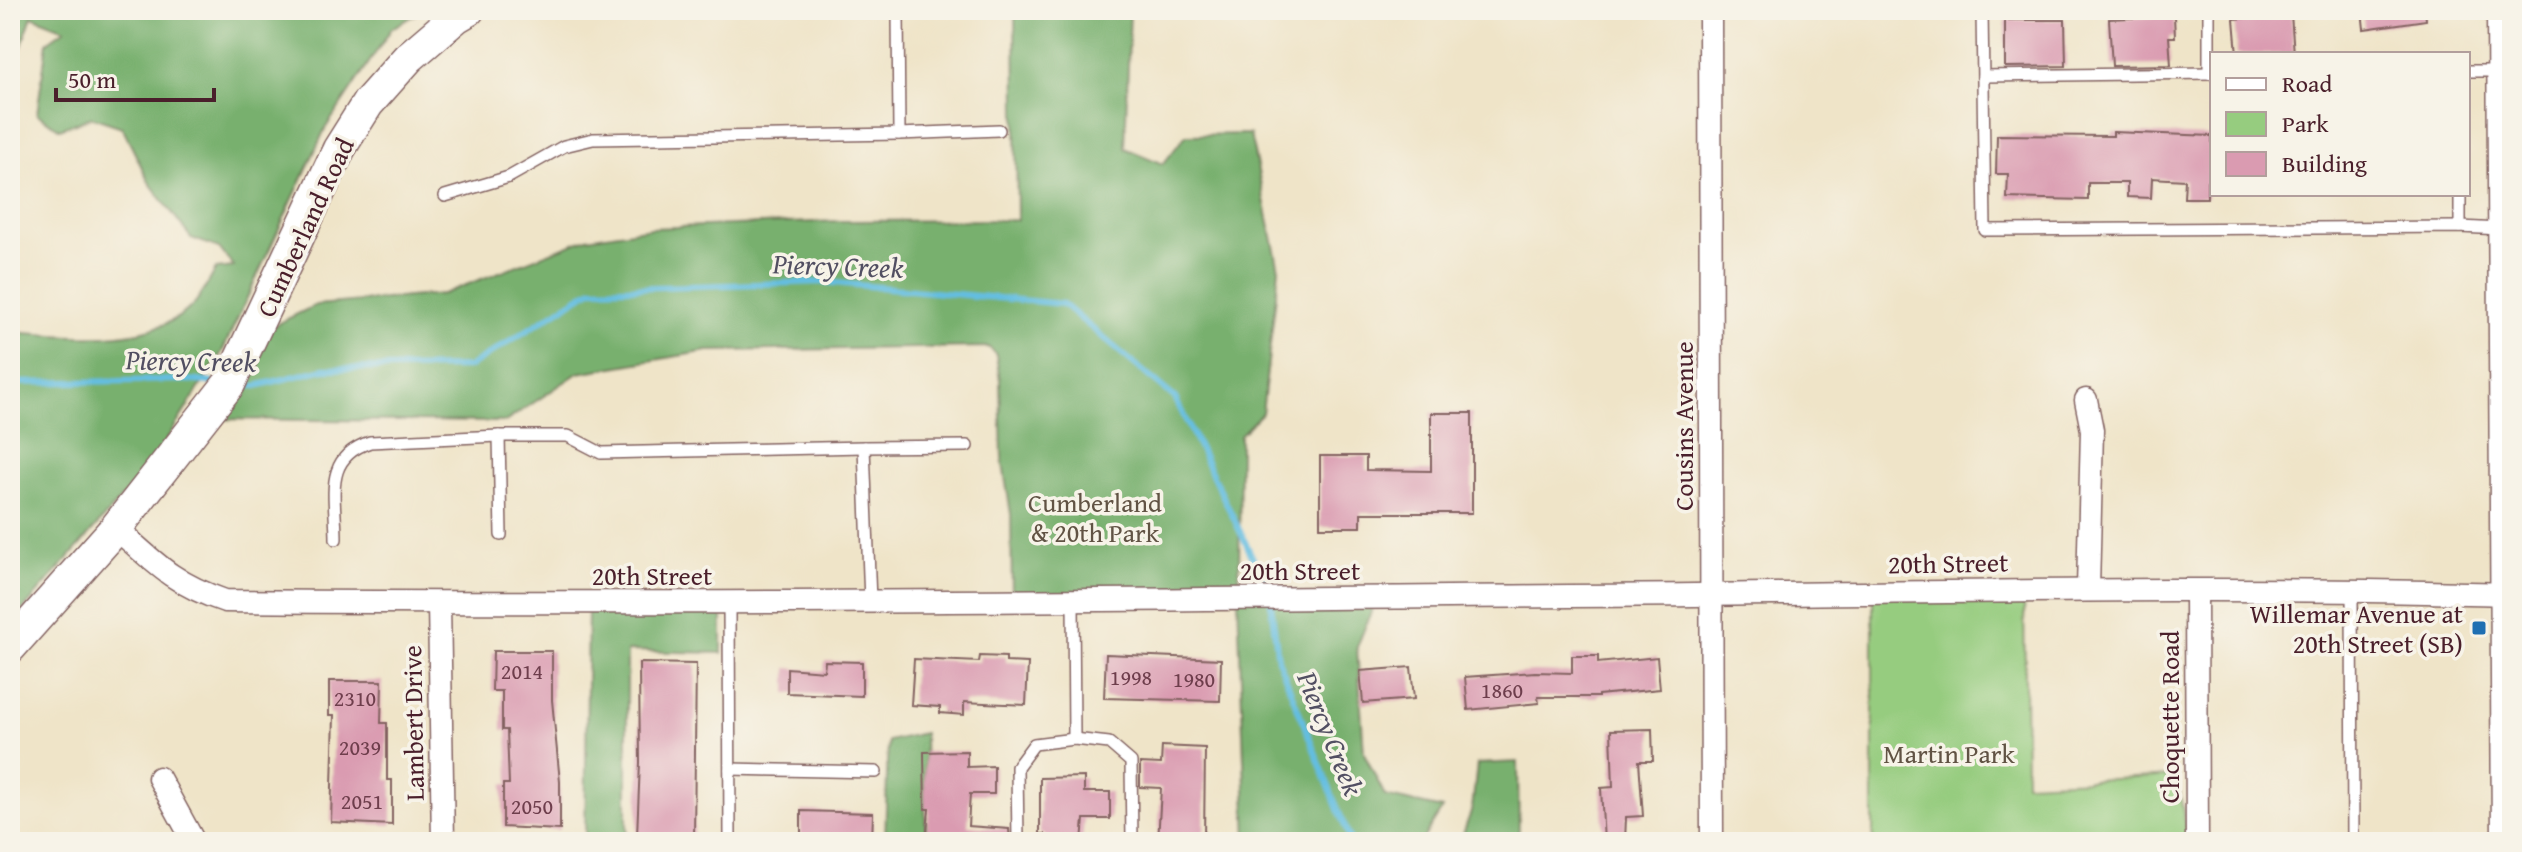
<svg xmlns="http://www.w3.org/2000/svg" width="2522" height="852" viewBox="0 0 2522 852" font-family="'Gentium Book Plus',serif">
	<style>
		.green { fill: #96cc7f; stroke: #707655; stroke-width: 2 }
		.forest { fill: #78b06e; stroke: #61684c; stroke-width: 2 }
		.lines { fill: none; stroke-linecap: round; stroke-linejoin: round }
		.stream { stroke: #64bee1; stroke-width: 6 }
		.building { fill: #da9bb1 }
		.lane-casing { stroke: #846462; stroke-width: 14 }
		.street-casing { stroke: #846462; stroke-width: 25 }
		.secondary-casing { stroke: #846462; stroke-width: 35 }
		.lane { stroke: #fff; stroke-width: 11 }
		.street { stroke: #fff; stroke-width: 22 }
		.secondary { stroke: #fff; stroke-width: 32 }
		.poi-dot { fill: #1f6fb2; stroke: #f7f3e8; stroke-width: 3 }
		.labels { text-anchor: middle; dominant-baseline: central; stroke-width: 7; stroke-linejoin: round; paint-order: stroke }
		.number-label { font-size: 22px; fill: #6e3e4c }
		.street-label { font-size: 26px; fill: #4a1f2b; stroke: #f7f3e8 }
		.park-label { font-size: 26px; fill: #615344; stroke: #f7f3e8 }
		.poi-label { font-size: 26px; fill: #4a1f2b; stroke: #f7f3e8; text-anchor: end }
		.water-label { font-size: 28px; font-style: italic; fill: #524f62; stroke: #f7f3e8 }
	</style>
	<rect width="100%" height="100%" fill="#f7f3e8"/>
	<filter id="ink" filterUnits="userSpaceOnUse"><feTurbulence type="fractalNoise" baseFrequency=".0125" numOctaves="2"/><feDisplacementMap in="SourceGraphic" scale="16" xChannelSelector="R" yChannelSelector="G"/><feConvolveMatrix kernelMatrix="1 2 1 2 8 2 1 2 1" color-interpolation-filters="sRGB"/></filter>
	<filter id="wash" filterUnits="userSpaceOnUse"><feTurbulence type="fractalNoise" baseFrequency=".006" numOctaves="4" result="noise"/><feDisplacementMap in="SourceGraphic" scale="32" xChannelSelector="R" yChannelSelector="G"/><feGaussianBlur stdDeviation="1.8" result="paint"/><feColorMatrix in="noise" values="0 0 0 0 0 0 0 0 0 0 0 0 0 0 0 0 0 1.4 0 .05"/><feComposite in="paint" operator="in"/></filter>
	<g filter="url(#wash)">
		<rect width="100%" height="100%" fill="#efe4c8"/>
		<path class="green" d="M2024,590L2026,783L2177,776L2188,842H1873V592Z"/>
		<g class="forest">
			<path d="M10,10H424L392,28L325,129L222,352L152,463L22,611L10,604V332C64,335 151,348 192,306C202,296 209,281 216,269L234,267L219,248L191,238L149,182L122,127L92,117L60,129L37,114L47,42L65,29L32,16L18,57L14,157L10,162Z"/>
			<path d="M1015,10H1130L1125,148L1163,164L1186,135L1250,134L1279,269L1262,413L1240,435L1239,598L1377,597L1357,647L1364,753L1385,796L1442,809L1421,842H1247L1238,599L1012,600L1011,514L1002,458L1000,380L996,355L989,347L708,351L578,373L505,422L203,419L254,335L316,305L443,294L587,238L651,228L841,221L1017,220Z"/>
			<path d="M588,603H722V653L627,651V842H585Z"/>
			<path d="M924,733L926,842H885L888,741Z"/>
			<path d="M1518,762L1519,842H1460L1472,809L1477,764Z"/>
		</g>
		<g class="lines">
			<g class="stream">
				<path d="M10,383L186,380L217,383"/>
				<path d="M240,385L256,386L324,369L469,367L592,289L824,282L1063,304L1175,398L1270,593"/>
				<path d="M1271,604L1278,659L1351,842"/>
			</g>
		</g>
		<g id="blocks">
			<g class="building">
				<path d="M2362,10H2425L2426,20L2364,29Z"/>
				<path d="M2291,14L2294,54H2237L2234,19Z"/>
				<path d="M2174,16L2175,37H2169L2171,65L2112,66L2109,19Z"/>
				<path d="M2005,20H2065L2066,66L2005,67Z"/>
				<path d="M2113,132L2212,136V181H2207V198H2184L2185,180L2152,178L2151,198L2127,197V183H2088V200L2007,198L2008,174H1996L1997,135L2113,136Z"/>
				<path d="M1431,413H1472V513H1361V527H1320V456H1366V470L1431,471Z"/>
				<path d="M493,651H552V700L560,782V830L503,827V784H509L507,730H502V691H492Z"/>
				<path d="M1106,654L1221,659L1220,701L1104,698Z"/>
				<path d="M980,656L1006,657V662L1028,663L1026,705L964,702V715L940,713V707L911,705L914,659L979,662Z"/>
				<path d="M1572,656H1598V663L1657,657L1660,689L1598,695V697H1538L1539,703L1468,710L1465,677L1535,672L1572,673Z"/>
				<path d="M825,661L862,662V696L787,693V668L824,671Z"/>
				<path d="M639,663L696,664L694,838L637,836L640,762Z"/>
				<path d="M1411,667L1414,699L1363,703L1360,671Z"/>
				<path d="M329,681H382L381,723H387V780H392V825L331,822L334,715H329Z"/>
				<path d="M1652,729L1653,761H1639L1643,816L1626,817L1625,842H1604L1601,788L1613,787L1611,730Z"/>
				<path d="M1162,746L1205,748L1204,842H1158L1161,788L1140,787V763L1161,764Z"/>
				<path d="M967,751V767L994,766V794H970L968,826L1009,829L1010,842H926L929,809H925L924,752Z"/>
				<path d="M1084,777V792H1110V819H1084L1082,842H1045V834H1040V778Z"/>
				<path d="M801,811L873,813L872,842H801Z"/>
			</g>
		</g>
	</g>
	<g filter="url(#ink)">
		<use href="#blocks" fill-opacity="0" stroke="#846462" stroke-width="2"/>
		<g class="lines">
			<g class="lane-casing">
				<g id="lane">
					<path d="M898,10L899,134"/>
					<path d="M1982,10L1985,230L2460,227L2501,229"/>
					<path d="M2468,71H2499"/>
					<path d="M2209,73V10"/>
					<path d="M1983,76L2212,73"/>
					<path d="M445,196L509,177L564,146L593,139L899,134L999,130"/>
					<path d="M2460,227V194"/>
					<path d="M501,535L499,436H568L601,453L864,447"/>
					<path d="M336,539C336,497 322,458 370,442L499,436"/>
					<path d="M2352,590L2353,842"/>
					<path d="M1073,600L1074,739"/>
					<path d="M870,601L864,447L967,446"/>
					<path d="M729,602L730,842"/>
					<path d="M730,769L876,772"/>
					<path d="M1018,842L1017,767L1034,744L1074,739L1109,743L1131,762L1132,842"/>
				</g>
			</g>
			<g class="street-casing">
				<g id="street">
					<path d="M1710,10L1712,842"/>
					<path d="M2086,400L2092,430L2088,589"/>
					<path d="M116,528C155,563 174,584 225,601C715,605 1204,599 1694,595C1965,592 2237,586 2508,594"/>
					<path d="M2196,591L2197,842"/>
					<path d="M439,603L443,842"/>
					<path d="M159,778L194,842"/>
				</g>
			</g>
			<g class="secondary-casing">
				<g id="secondary">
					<path d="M2503,10L2508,842"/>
					<path d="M10,647L116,528L229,384L339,149L368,103L408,58L456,17L468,10"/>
				</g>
			</g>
			<use href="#lane" class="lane"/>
			<use href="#street" class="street"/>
			<use href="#secondary" class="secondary"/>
		</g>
	</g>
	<rect class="poi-dot" x="2471" y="620" width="16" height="16" rx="4"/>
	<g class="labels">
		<g class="number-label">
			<text x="522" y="671">2014</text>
			<text x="1131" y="677">1998</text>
			<text x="1194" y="679">1980</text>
			<text x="1502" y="690">1860</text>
			<text x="355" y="698">2310</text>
			<text x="360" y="747">2039</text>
			<text x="362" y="801">2051</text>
			<text x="532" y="806">2050</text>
		</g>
		<g class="street-label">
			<text transform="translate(305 227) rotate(-65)">Cumberland Road</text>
			<text transform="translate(1683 426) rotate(-90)">Cousins Avenue</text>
			<text transform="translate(1948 563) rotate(-1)">20th Street</text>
			<text x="1300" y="570">20th Street</text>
			<text x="652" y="575">20th Street</text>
			<text transform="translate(2169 717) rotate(-90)">Choquette Road</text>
			<text transform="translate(413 723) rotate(-91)">Lambert Drive</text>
		</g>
		<g class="park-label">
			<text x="1095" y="502">Cumberland<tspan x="1095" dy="30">&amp; 20th Park</tspan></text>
			<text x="1949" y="753">Martin Park</text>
		</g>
		<g class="poi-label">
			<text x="2463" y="613">Willemar Avenue at<tspan x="2463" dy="30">20th Street (SB)</tspan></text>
		</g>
		<g class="water-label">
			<text transform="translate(838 265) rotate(2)">Piercy Creek</text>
			<text transform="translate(191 360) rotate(1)">Piercy Creek</text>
			<text transform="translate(1331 733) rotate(68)">Piercy Creek</text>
		</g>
	</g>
	<rect width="2522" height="852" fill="none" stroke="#f7f3e8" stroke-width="40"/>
	<rect x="2210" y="52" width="260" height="144" fill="#f7f3e8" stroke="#b29e9c" stroke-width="2"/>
	<rect x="2226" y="78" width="40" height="12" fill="#ffffff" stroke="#b29e9c" stroke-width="2"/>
	<text x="2282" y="92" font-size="24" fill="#4a1f2b">Road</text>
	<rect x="2226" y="112" width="40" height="24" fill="#96cc7f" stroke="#b29e9c" stroke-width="2"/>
	<text x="2282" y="132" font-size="24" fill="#4a1f2b">Park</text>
	<rect x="2226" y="152" width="40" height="24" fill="#da9bb1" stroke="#b29e9c" stroke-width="2"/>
	<text x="2282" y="172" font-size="24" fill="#4a1f2b">Building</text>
	<path d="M56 88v12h158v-12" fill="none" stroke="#4a1f2b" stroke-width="4"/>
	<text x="68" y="88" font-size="24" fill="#4a1f2b" stroke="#f7f3e8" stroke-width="6" paint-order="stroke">50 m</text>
</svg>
